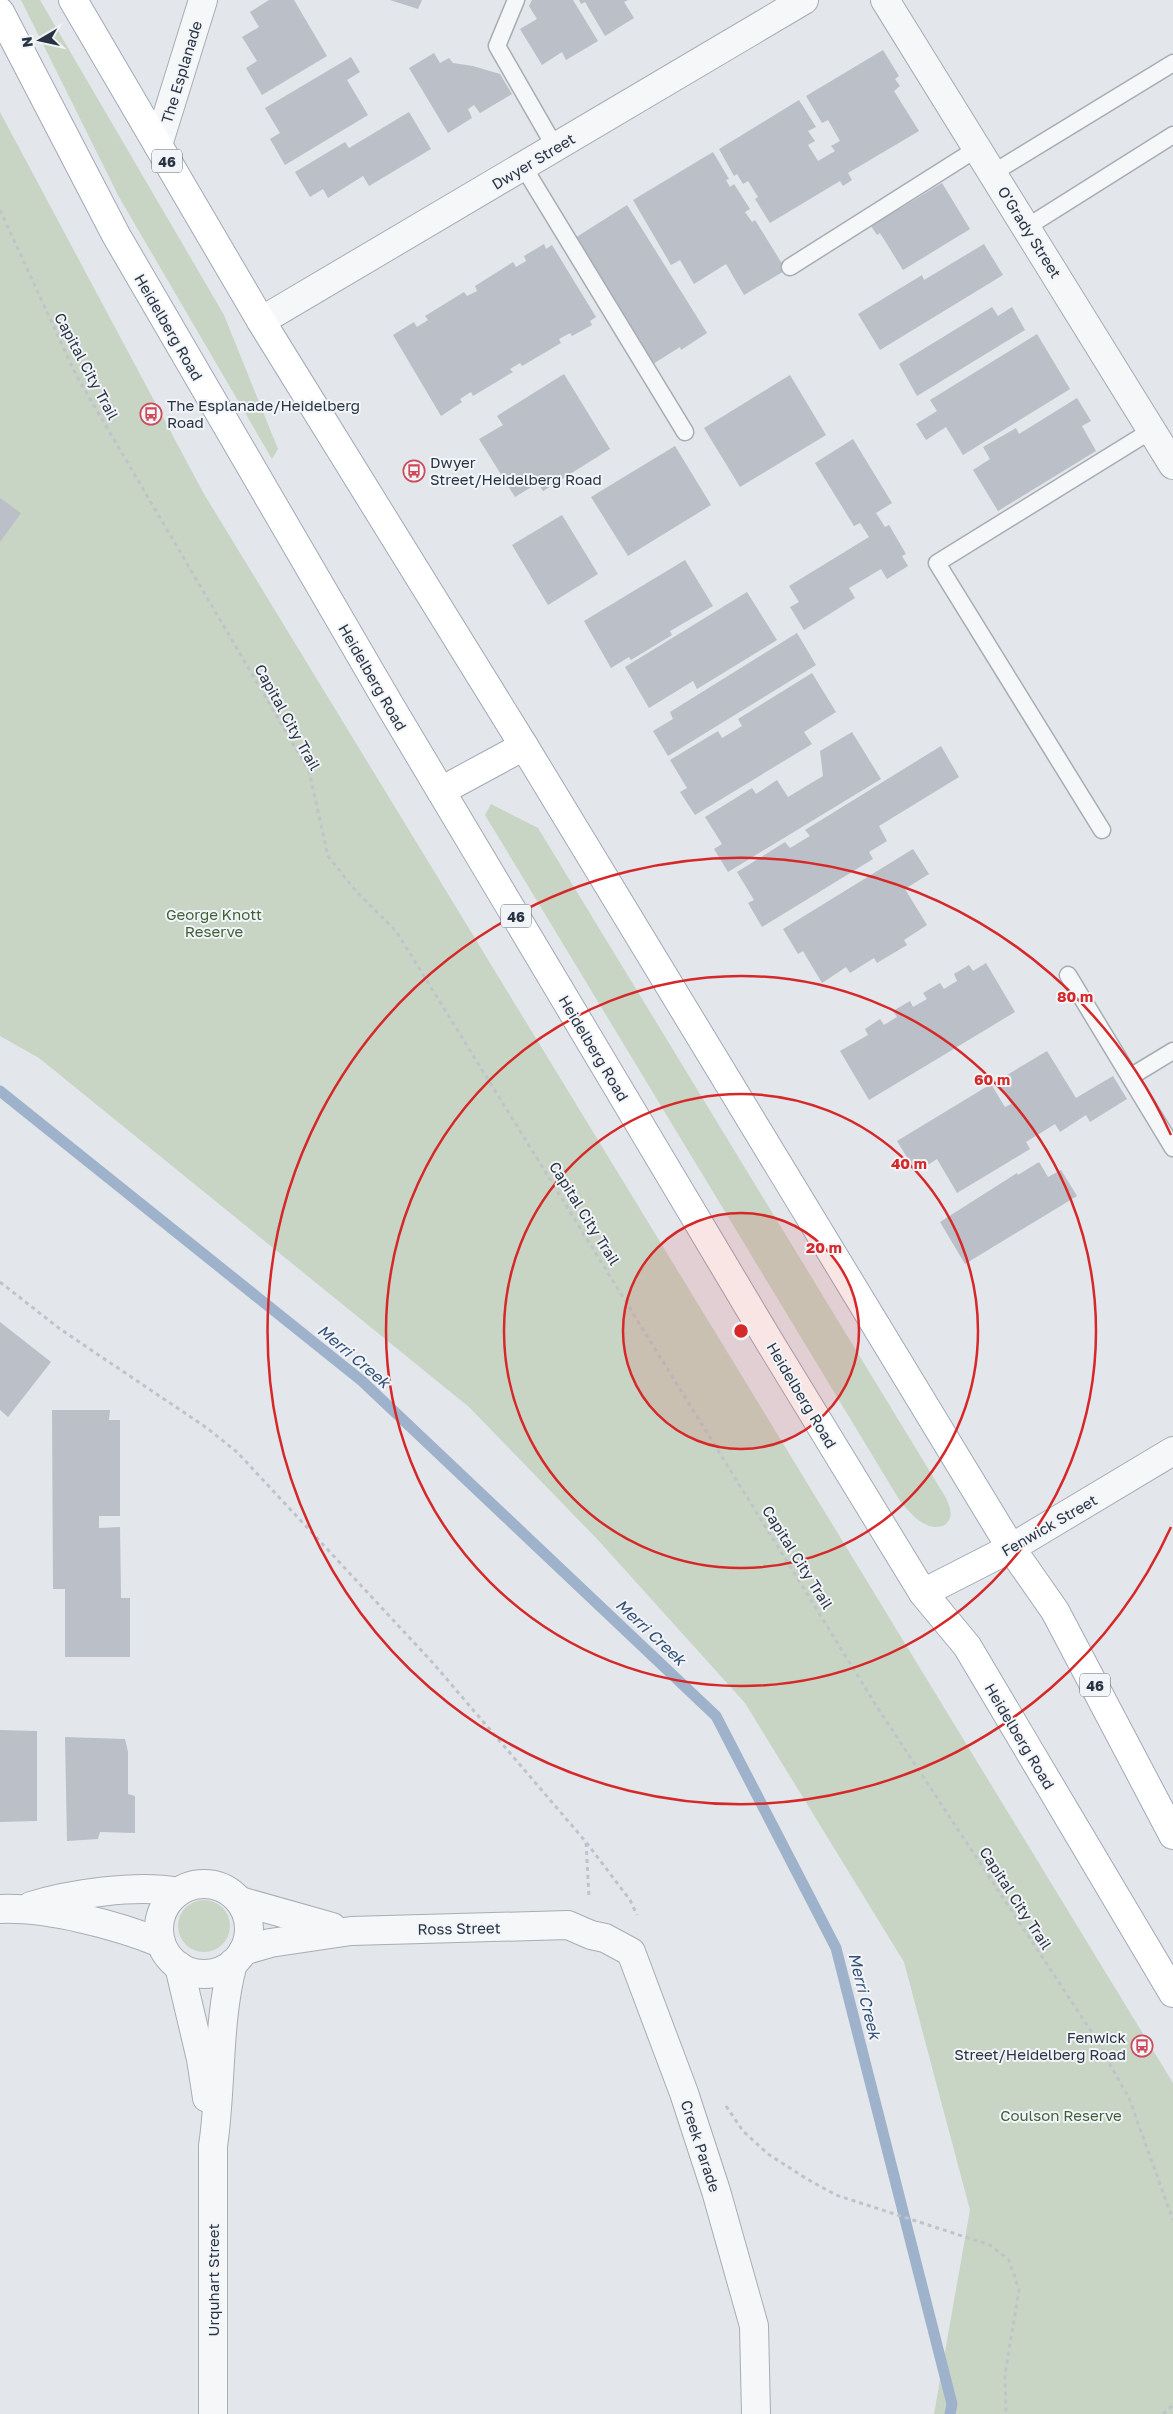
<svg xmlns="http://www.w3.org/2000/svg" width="1173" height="2414" viewBox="0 0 1173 2414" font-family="'Golos Text',sans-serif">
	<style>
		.green { fill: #c8d5c4 }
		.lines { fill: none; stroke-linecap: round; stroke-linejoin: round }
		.stream { stroke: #9eb2cb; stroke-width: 11 }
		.building { fill: #babfc8 }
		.lane-casing { stroke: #a8adb5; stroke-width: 19 }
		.street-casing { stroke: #a8adb5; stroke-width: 30 }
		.primary-casing { stroke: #a2a9b7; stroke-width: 30 }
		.path { stroke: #c0c4ca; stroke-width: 3; stroke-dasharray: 4 4; stroke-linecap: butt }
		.lane { stroke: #f5f7f9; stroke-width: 16 }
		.street { stroke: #f5f7f9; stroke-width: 28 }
		.primary { stroke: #fff; stroke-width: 28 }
		.ring { fill: none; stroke: #d62828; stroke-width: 2.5 }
		.labels { text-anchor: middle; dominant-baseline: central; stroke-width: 4; stroke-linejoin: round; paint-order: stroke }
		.shield { fill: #f2f5f8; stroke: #666d79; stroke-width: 1 }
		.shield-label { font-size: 14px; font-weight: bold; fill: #2a3343 }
		.street-label { font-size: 15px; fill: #2a3343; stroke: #f2f5f8 }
		.poi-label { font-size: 15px; fill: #2a3343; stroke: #f2f5f8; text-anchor: start }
		.park-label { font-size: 15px; fill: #3e5f38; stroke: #f2f5f8 }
		.water-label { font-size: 16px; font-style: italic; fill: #345077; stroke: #f2f5f8 }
		.centre { fill: #d62828; stroke: #f2f5f8; stroke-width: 2.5 }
		.ring-label { font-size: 15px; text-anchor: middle; font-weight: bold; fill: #d62828; stroke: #f2f5f8; stroke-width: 4; stroke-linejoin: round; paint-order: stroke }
	</style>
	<rect width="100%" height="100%" fill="#e3e6eb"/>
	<g class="green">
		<path d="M21,0H40L224,315L278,449L272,459L119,197Z"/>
		<path d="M0,112L204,494L1173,2083V2414H934L970,2210L904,1962L745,1703L598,1540L469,1407L39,1058L0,1036Z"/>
		<path d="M491,804L538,828L946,1498C951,1510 954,1516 945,1525C926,1533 911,1514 900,1501L485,815Z"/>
		<circle cx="204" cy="1926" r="26"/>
	</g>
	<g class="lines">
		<path class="stream" d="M0,1091L362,1381L716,1716L836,1948L952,2404L950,2414"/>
	</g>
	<g class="building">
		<path d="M269,0H294L327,56L262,95L246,68L257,61L242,37L259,27L250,12Z"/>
		<path d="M390,0H422L418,9Z"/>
		<path d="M532,0H573L598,41L566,60L562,52L542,65L520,29L537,19L529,6Z"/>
		<path d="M579,0H628L624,2L634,18L605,36L585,2L581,4Z"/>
		<path d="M883,50L899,76L895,79L900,86L894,91L919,131L848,173L852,180L843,186L840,181L770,223L755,199L758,197L748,181L743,184L737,174L734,176L719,149L799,100L816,127L808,131L815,141L808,145L818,161L835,151L831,146L840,141L828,120L822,123L806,96Z"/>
		<path d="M434,53L440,63L449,58L453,63L473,66L500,74L512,94L480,113L474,105L468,109L472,118L448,133L409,68Z"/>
		<path d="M351,57L360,72L347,80L368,115L285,165L270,139L280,133L265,108Z"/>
		<path d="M409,112L431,149L369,186L363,176L328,198L323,189L310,197L295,172L345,142L349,148Z"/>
		<path d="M713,152L729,179L726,180L730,187L734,184L750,209L745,212L752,222L755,220L786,270L744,295L726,264L694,284L680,260L671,265L633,200Z"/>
		<path d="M942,183L970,229L903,270L880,233L877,235L869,223L898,204L901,208Z"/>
		<path d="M627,205L707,333L681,350L680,347L653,364L575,238Z"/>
		<path d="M544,244L546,249L552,245L596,317L590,321L592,325L572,336L570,333L559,339L561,343L522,366L520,363L510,369L513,372L473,396L471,392L460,399L462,402L441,416L393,335L414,322L417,327L428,320L425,316L464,292L467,296L477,291L475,286L513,262L516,267L526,261L524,256Z"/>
		<path d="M984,244L1003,275L880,350L858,314L922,275L924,280Z"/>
		<path d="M992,307L998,316L1012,307L1025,330L917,396L899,364Z"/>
		<path d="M1037,334L1070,389L963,455L946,427L926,440L916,424L937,411L930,400Z"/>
		<path d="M564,374L610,449L543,491L538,483L515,497L479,439L503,425L497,416Z"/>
		<path d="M790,375L826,435L740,487L704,428Z"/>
		<path d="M1077,398L1091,421L1082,426L1096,451L998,511L973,470L990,459L983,447L1016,428L1019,434Z"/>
		<path d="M853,439L892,503L876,513L885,527L889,525L906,554L902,556L908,566L887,579L881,569L849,588L855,598L804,630L790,607L799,602L789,586L869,537L860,523L854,526L815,463Z"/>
		<path d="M675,446L711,505L628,556L591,497Z"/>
		<path d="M0,498L21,513L0,542Z"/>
		<path d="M562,515L598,574L548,605L512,545Z"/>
		<path d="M685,560L713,606L670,631L672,635L631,660L629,657L611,668L584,621Z"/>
		<path d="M747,592L777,640L697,689L693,681L649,708L625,667Z"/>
		<path d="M797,633L816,665L668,756L653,731L673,719L670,712Z"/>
		<path d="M812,673L836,712L804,732L812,744L695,815L680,792L687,788L670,760L718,731L722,738L742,726L738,719Z"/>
		<path d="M852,732L881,779L728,872L714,849L722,844L705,817L752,788L756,794L777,780L788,797L823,776L820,751Z"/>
		<path d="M941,746L959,777L879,826L887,841L869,852L873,859L762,927L748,903L754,900L737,872L785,842L790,848L810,836L805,830Z"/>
		<path d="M913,849L929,874L905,889L927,925L904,940L907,945L877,963L874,958L850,973L846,967L822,983L803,951L798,954L783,929Z"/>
		<path d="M986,963L1015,1012L869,1100L840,1051L868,1035L865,1029L880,1019L884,1025L897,1017L893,1011L910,1001L913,1007L927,999L923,993L940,983L944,989L957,981L954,974L969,965L973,971Z"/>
		<path d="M1047,1051L1076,1098L1113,1076L1127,1099L1090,1122L1086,1115L1060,1132L1055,1124L1026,1142L1030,1149L957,1193L937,1159L923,1168L921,1163L913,1167L897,1141L991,1084L1005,1107L1011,1104L997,1081Z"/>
		<path d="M1039,1162L1048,1177L1061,1170L1077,1196L965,1264L940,1222L1017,1173L1018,1175Z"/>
		<path d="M0,1322L51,1362L8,1417L0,1410Z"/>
		<path d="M52,1410H110L109,1420H120V1516H99V1528L120,1527L121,1598H130V1657H65V1589H53Z"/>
		<path d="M0,1730L37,1731V1821L0,1822Z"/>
		<path d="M65,1737L125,1739L128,1752V1794L135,1796V1833L100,1832L98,1839L67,1841Z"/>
	</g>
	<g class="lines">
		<g class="lane-casing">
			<g id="lane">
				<path d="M516,0L497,46L555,147"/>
				<path d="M523,166L685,432"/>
				<path d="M993,173L1173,63"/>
				<path d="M1027,227L1173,135"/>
				<path d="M790,267L978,148"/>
				<path d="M1102,830L937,563L1152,430"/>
				<path d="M1068,975L1173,1148"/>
				<path d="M1130,1077L1173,1051"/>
			</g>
		</g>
		<g class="street-casing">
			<g id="street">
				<path d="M885,0L1173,465"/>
				<path d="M158,145L203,0"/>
				<path d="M261,321L804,0"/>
				<path d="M1011,1548L1173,1451"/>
				<circle cx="204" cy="1929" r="45"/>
				<path d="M240,1901L332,1927"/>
				<path d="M31,1906C70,1894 137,1884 178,1892"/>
				<path d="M0,1909C48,1907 117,1925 161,1943"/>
				<path d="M243,1951L270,1943L351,1931L568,1925L591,1935L605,1938L631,1952L684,2093L716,2191L754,2326L756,2414"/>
				<path d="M179,1966L201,2059L207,2098"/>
				<path d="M213,2414V2146C222,2086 217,2022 233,1963"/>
			</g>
		</g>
		<g class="primary-casing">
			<g id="primary">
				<path d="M73,0L261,321L524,746L1011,1548L1055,1611L1173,1835"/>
				<path d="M0,12L116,235L389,704L769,1341L923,1593L967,1646L1173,1993"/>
				<path d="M441,791L524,746"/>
				<path d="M923,1593L1011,1548"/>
			</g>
		</g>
		<g class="path">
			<path d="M0,210L76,375L309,771L328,856L356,891L396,931L879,1710L1091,2031L1129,2098L1173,2220"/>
			<path d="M0,1282L60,1329L207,1428L237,1452L433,1663L586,1842L630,1900L637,1915"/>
			<path d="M586,1843L589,1897"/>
			<path d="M726,2106L743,2131L768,2154L807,2179L836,2195L990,2245L1009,2260L1019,2290L1005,2374L1006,2414"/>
			<path d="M1163,2414L1173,2405"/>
		</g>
		<use href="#lane" class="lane"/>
		<use href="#street" class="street"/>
		<use href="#primary" class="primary"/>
	</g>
	<circle cx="741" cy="1331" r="118" fill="#d62828" fill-opacity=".12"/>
	<g class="ring">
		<circle cx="741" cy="1331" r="118"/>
		<circle cx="741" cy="1331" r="237"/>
		<circle cx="741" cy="1331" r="355"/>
		<path d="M1171 1527A473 473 0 1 1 1171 1135"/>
	</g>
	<defs>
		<g id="bus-ring" transform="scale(1.125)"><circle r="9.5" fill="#f2f5f8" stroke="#cf4959" stroke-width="1.5"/><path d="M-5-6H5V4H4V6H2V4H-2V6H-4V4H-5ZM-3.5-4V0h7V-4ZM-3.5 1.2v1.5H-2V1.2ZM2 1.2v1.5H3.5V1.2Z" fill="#cf4959"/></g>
	</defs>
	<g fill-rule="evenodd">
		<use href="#bus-ring" x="151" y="414"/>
		<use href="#bus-ring" x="414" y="471"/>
		<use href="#bus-ring" x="1142" y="2046"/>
	</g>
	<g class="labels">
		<g class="shield">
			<rect x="152" y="149.5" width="30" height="23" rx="4"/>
			<rect x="501" y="904.5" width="30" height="23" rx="4"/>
			<rect x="1080" y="1673.5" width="30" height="23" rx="4"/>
		</g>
		<g class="shield-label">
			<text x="167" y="161">46</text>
			<text x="516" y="916">46</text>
			<text x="1095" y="1685">46</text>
		</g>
		<g class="street-label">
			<text transform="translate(181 72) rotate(-73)">The Esplanade</text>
			<text transform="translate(533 161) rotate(-31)">Dwyer Street</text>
			<text transform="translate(1030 232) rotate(58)">O'Grady Street</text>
			<text transform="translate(169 327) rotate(60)">Heidelberg Road</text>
			<text transform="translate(87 366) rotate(62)">Capital City Trail</text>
			<text transform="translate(373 677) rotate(60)">Heidelberg Road</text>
			<text transform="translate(288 717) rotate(61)">Capital City Trail</text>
			<text transform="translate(594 1048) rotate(59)">Heidelberg Road</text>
			<text transform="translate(585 1213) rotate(58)">Capital City Trail</text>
			<text transform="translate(802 1395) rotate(59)">Heidelberg Road</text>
			<text transform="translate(1049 1525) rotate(-30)">Fenwick Street</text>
			<text transform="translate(798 1557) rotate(58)">Capital City Trail</text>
			<text transform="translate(1020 1736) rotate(59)">Heidelberg Road</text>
			<text transform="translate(1016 1898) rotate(57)">Capital City Trail</text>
			<text transform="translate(459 1928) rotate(-1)">Ross Street</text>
			<text transform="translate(701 2146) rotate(72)">Creek Parade</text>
			<text transform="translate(213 2280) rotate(-90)">Urquhart Street</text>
		</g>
		<g class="poi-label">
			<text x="167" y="405">The Esplanade/Heidelberg<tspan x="167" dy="17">Road</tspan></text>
			<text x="430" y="462">Dwyer<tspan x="430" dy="17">Street/Heidelberg Road</tspan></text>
			<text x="1126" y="2037" text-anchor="end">Fenwick<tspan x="1126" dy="17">Street/Heidelberg Road</tspan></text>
		</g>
		<g class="park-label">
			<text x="214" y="914">George Knott<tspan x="214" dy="17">Reserve</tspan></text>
			<text x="1061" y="2115">Coulson Reserve</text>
		</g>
		<g class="water-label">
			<text transform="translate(354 1356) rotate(40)">Merri Creek</text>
			<text transform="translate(651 1632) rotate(43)">Merri Creek</text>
			<text transform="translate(865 1996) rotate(76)">Merri Creek</text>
		</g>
	</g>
	<circle cx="741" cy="1331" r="8" class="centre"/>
	<g class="ring-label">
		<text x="1075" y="1002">80 m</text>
		<text x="992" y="1085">60 m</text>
		<text x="909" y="1169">40 m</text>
		<text x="824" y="1253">20 m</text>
	</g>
	<g transform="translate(40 40) rotate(261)" stroke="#f2f5f8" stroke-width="4" paint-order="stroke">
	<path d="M0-4L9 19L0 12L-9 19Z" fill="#2a3343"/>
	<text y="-8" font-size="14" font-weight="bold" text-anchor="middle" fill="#2a3343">N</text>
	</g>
</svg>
